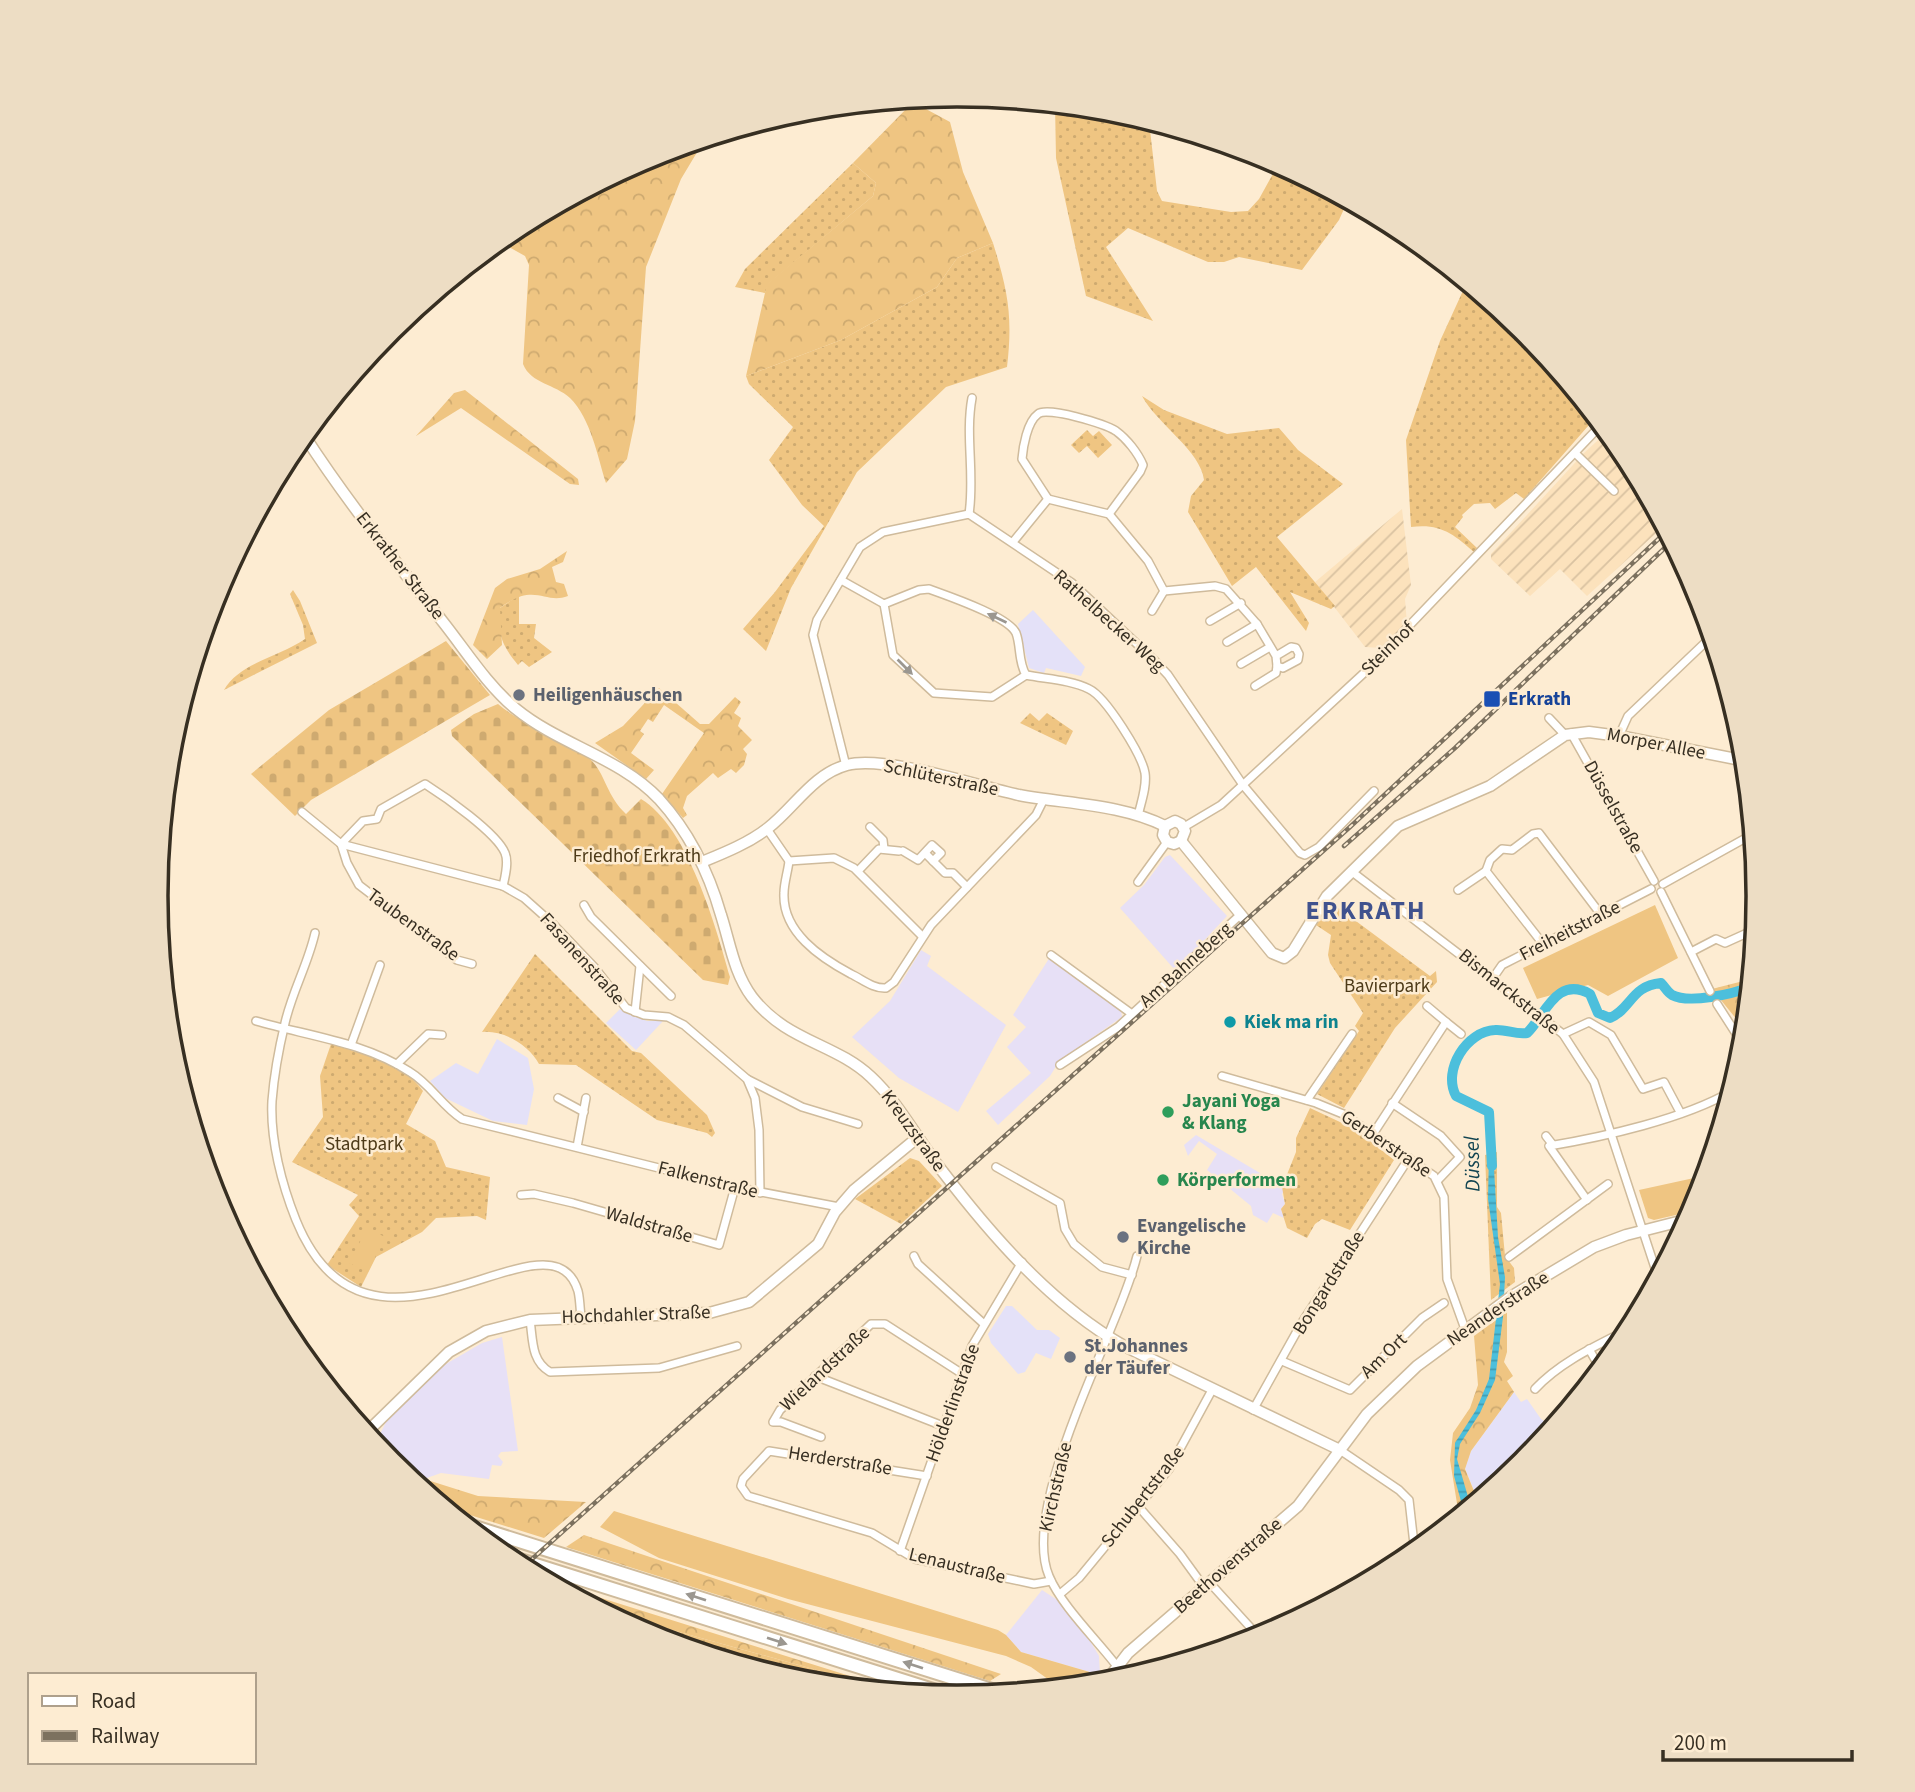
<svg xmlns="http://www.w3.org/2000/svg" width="1915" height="1792" viewBox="0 0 1915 1792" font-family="'Source Sans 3',sans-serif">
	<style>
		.commercial { fill: #e7e0f6 }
		.industrial { fill: url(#industrial-furrows) }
		.education { fill: #e4e1f8 }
		.grass { fill: url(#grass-dots) }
		.forest { fill: url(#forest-crowns) }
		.cemetery { fill: url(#cemetery-stones) }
		.garden { fill: #efc582 }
		.water { fill: url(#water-rules) }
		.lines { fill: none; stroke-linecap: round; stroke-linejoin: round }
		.river { stroke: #4cbfdc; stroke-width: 10 }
		.street-casing { stroke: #cfbb9c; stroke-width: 10 }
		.secondary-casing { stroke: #cfbb9c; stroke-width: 13 }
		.highway-casing { stroke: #cfbb9c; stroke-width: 16 }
		.street { stroke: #fff; stroke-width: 7 }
		.secondary { stroke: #fff; stroke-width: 10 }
		.highway { stroke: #fff; stroke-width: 12 }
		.rail-casing { stroke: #7c715f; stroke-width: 4.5 }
		.rail { stroke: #fdecd2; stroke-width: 2; stroke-dasharray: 5; stroke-linecap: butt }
		.oneway { fill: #9b9790 }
		.worship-dot { fill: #6b7280; stroke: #fdecd2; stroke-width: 2.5 }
		.transit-dot { fill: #1a4fb4; stroke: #fdecd2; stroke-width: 2.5 }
		.culture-dot { fill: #0f9aa8; stroke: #fdecd2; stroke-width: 2.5 }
		.leisure-dot { fill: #2e9e5b; stroke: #fdecd2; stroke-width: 2.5 }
		.labels { text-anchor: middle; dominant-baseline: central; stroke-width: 5; stroke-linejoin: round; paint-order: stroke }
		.street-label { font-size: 19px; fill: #372f22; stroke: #fdecd2 }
		.worship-label { font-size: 19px; font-weight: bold; fill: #5b616d; stroke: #fdecd2; text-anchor: start }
		.transit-label { font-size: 19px; font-weight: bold; fill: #164399; stroke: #fdecd2; text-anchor: start }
		.park-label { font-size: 19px; fill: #4d3a18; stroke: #fdecd2 }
		.culture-label { font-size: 19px; font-weight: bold; fill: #0d838f; stroke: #fdecd2; text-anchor: start }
		.leisure-label { font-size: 19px; font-weight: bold; fill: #27864d; stroke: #fdecd2; text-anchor: start }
		.water-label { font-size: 21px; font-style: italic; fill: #124451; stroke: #fdecd2 }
		.district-label { font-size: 26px; font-weight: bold; letter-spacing: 2px; fill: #40528e; stroke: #fdecd2 }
		.rim { fill: none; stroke: #372f22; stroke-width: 3.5 }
	</style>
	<defs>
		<pattern id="industrial-furrows" width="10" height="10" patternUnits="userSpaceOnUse" patternTransform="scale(1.75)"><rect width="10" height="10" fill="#fce2bc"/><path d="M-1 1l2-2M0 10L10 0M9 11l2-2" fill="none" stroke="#d9c2a1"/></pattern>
		<pattern id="grass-dots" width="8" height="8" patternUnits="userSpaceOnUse" patternTransform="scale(1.75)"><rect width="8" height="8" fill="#efc582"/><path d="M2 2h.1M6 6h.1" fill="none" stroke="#ceaa70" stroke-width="1.8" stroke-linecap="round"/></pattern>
		<pattern id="forest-crowns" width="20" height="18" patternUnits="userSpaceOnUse" patternTransform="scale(1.75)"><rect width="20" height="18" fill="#efc582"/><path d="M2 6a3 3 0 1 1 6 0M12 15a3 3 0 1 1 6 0" fill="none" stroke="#ceaa70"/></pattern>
		<pattern id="cemetery-stones" width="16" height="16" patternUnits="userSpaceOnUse" patternTransform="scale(1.75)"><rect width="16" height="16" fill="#efc582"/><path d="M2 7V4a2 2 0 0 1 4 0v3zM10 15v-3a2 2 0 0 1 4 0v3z" fill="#ceaa70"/></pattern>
		<pattern id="water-rules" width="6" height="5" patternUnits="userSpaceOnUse" patternTransform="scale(1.75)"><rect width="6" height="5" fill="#4cbfdc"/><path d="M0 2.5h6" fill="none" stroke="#409cb2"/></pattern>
	</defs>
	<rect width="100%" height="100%" fill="#fdecd2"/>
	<g class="commercial">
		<path d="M1170,855L1227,916L1198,947L1199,949L1175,970L1120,908L1144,885L1165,857Z"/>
		<path d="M921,950L931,956L927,966L1006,1025L958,1112L899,1078L852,1037L890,1001Z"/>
		<path d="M1050,957L1121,1010L1122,1017L1060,1060L1050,1076L998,1125L986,1111L1031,1073L1007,1047L1026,1027L1013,1015Z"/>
		<path d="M1196,1135L1265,1176L1278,1179L1276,1184L1285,1189L1282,1194L1285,1204L1281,1209L1284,1218L1273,1213L1267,1223L1253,1215L1251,1206L1207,1170L1217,1154L1199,1141L1188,1156L1184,1145Z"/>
		<path d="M502,1337L518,1451L501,1452L498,1456L503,1462L501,1466L492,1465L489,1479L441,1473L424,1479L402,1472L375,1444L387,1420L439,1368L482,1343Z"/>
		<path d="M1042,1590L1059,1601L1089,1639L1099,1656L1100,1675L1021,1652L1006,1635Z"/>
	</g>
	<g class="industrial">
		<path d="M1608,431L1624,451L1664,526L1587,596L1560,569L1530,596L1491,559V554L1584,453Z"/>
		<path d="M1402,509L1411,585L1405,599L1407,624L1381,648L1365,647L1315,582Z"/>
	</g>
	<g class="education">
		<path d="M1033,610L1085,667L1081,676L1046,668L1044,673L1029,668L1018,624Z"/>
		<path d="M620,1009L647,1021H663L636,1050L606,1023Z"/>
		<path d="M497,1039L528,1058L534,1089L527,1125L493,1121L445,1098L430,1081L456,1063L478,1074Z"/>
		<path d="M1006,1306H1012L1037,1330H1049L1060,1338L1051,1359L1036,1353L1025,1372L1018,1374L991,1343L988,1334Z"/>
		<path d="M1514,1392L1521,1402L1527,1399L1541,1419L1554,1427L1524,1463L1478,1501L1465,1468L1471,1451Z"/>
	</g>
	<g class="grass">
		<path d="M1055,104L1114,110L1149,121L1157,191L1162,201L1231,212L1248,211L1259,199L1279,163L1348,200L1339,220L1302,270L1239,257L1224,262H1208L1128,228L1106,247L1153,321L1086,296L1056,158Z"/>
		<path d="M853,163L876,183L873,196L768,284L765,293L735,287L745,269Z"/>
		<path d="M993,243C1008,291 1013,317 1007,367L946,387L857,472L791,588L766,651L743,629L775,592L824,526L802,505L769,460L793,427L749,384L746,376L841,340L937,287L957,258Z"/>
		<path d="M1467,282L1525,330L1596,417L1524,499L1516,493L1495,509L1490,503L1474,504L1462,515L1463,517L1455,527L1478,549L1475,553C1454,534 1440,523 1411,527L1406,440L1440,341Z"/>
		<path d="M1142,396L1164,410L1227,434L1279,428L1298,450L1343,484L1277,537L1335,606L1331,609L1290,592L1309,623L1306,631L1256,567L1232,586L1188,512L1191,496L1204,480C1201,451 1157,424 1142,396Z"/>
		<path d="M1087,430L1093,436L1099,431L1112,445L1098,458L1087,446L1079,453L1071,445Z"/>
		<path d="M293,590L300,601L317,643L224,690C239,663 281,656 305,639L303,625L290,594Z"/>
		<path d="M519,595V624H536L534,638L552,652L529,667L522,661L518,665C501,644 498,635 500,608Z"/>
		<path d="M1030,713L1039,721L1047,713L1073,731L1066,745L1020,723Z"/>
		<path d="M1333,904L1430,976L1436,971L1437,982L1395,1028L1344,1108L1317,1094L1359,1031L1355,1026L1363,1013L1330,963L1328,955L1331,935L1316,925Z"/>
		<path d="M535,954L632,1051L641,1053L707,1115L715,1133L712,1137L707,1133L657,1120L576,1065L539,1064C529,1045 504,1030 482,1032Z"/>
		<path d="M331,1044C362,1054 403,1062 423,1091L406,1124L435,1141L446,1167L490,1177L486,1220L477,1216L436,1218L422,1232L376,1257L361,1287L327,1265L359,1216L349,1205L358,1195L292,1162L323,1117L320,1076Z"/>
		<path d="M1310,1108L1355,1129L1394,1160L1350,1230L1322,1219L1315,1224L1307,1238L1287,1228L1281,1209L1285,1204L1282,1187L1296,1152V1138Z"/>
		<path d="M1497,1152V1207L1501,1213L1505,1256L1514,1268L1515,1282L1491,1300L1485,1155Z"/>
		<path d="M910,1158L919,1161L942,1186L901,1224L855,1199Z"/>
		<path d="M636,1620L824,1672L846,1687C781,1680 682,1653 624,1622L632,1625Z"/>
	</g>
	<g class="forest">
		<path d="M913,102L950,122L963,172L993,243L957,258L937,287L841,340L746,376L767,284L873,196L876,183L853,163Z"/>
		<path d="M705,139L681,179L646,267L635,421L627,459L606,483C597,455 591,419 570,398C555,384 531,384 523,364L529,265L525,256L498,241L513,229L651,155Z"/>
		<path d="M465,390L578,479L579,485L570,484L461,408L416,436L454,393Z"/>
		<path d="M567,551L563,562L552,567L556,582L564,584L568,596C544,605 535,581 500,608L502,645L487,659L473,645L495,588L507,579L540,569Z"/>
		<path d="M659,688L700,724H709L735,697L741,702L734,713L741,718L738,726L752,740L743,749L747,754L744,765L736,773L731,769L718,778L713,773L687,796L683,808L687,815L683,818L662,794L704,733L664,705L653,722L648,719L640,731L644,734L631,753L654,770L646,779L595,743L623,726Z"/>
		<path d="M1751,979L1746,1031L1712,989Z"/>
		<path d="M1507,1312V1352L1504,1362L1513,1376L1507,1381L1514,1392L1471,1451L1465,1469L1478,1501L1459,1516L1450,1460L1453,1433L1470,1408L1478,1385L1474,1336Z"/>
		<path d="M402,1472L478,1496L586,1502L544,1538L444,1507Z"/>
		<path d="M584,1535L1001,1674L990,1681L566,1547Z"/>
		<path d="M547,1581L901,1692L846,1687L824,1672L636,1620L632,1625Z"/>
	</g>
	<g class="cemetery">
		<path d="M446,641L490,695L311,800L295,816L251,774L329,710Z"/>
		<path d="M498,704C526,728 564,735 591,760C606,775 606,795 626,814L641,799C688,827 716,927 730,977L728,985L703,980L452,736L451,730L474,714Z"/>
	</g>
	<g class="garden">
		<path d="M1655,905L1678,958L1608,996L1588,985L1537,999L1523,968Z"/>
		<path d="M1694,1178L1697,1191L1690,1193L1693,1211L1654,1220L1648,1218L1639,1190Z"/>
		<path d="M367,1228L385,1237L368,1272L349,1263Z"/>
		<path d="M614,1511L998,1630L1006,1635L1021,1652L1100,1675L1096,1684L1059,1687L1031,1667L1006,1656L788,1599L659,1558L600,1527Z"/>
	</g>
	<path class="water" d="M1493,1152L1498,1237L1505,1277L1503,1317L1495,1380L1480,1413L1460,1444L1457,1459L1471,1507L1464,1512L1454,1476L1455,1443L1476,1410L1489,1379L1500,1284L1488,1199L1489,1153Z"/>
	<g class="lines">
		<path class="river" d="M1492,1166L1489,1112L1456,1096C1442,1070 1467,1031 1495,1030C1506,1029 1516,1035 1527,1033C1545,1016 1556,975 1590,994L1598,1013L1610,1018C1632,1008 1631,986 1661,983C1665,987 1667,992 1672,995C1689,1004 1733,994 1750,987"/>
		<g class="street-casing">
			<g id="street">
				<path d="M1575,453L1614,491"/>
				<path d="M1048,499L1109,514L1148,561L1164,591L1215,586L1226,589L1257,624L1276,656L1277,666L1283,668L1298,660L1299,654L1296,648L1291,647L1276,656"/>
				<path d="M1048,499L1022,459C1023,447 1027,422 1038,414C1047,406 1105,424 1116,431C1127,439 1138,453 1143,465L1140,472L1109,514"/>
				<path d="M969,514C975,475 965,436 972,398"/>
				<path d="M1013,542L1048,499"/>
				<path d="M841,580L884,604"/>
				<path d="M884,604L893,655L934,693L992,697L1026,675C1046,679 1071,680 1089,689C1106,697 1142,755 1145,773C1147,787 1141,802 1138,816"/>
				<path d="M884,604L919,590L929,589C948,596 1008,616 1016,633C1021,646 1018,662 1026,675"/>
				<path d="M1152,611L1164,591"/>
				<path d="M1210,621L1241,603"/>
				<path d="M1227,642L1257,624"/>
				<path d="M1241,664L1270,647"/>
				<path d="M1255,686L1276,673L1277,666"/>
				<path d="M1549,718L1565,735"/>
				<path d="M1571,733L1654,881"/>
				<path d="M1619,736L1628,716L1712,636"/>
				<path d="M846,766L813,635L817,620L860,547L883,532L969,514L1072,583L1153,659L1168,675L1243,785L1300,853L1305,855L1319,847L1374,791"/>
				<path d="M302,812L341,844L503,886L524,898L552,923L595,968L626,1008L644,1015L668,1017L684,1025L747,1079L755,1098L759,1130L760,1193"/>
				<path d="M870,827L883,840L884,849"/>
				<path d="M1184,827L1221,805L1364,673L1602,424"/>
				<path d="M767,829L789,861C788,871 784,883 784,893C782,932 821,958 851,974C862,979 873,989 886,988L894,982L931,925L1036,815L1044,799"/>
				<path d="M1745,839L1755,857"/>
				<path d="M341,844L363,821L377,819L381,809L425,784C444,796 497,833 505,853C509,862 505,877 503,886"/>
				<path d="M341,844L347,863L359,885L457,960L472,964"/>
				<path d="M903,851L918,860L932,845L941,853L933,861L925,853"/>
				<path d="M789,861L834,858L854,868L922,936"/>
				<path d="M933,861L945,873H953L967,887"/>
				<path d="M858,871L879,849L899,851"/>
				<path d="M1351,871L1563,1034L1594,1082L1658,1277"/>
				<path d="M1138,882L1167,842"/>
				<path d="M1663,884L1753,834"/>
				<path d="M1458,890L1486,871"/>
				<path d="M1661,892L1710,991"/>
				<path d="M584,905L591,917L671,996"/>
				<path d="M315,933C308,964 292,992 285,1023C279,1048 274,1075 272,1101C270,1140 282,1185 296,1220C368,1399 550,1198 578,1291C580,1299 580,1309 581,1318"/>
				<path d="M1543,944L1486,871L1490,860L1502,849L1512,850L1533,834L1539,833L1602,916"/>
				<path d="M1691,952L1716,939L1725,943L1756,929"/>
				<path d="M1051,955L1132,1014"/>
				<path d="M1493,978L1502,965L1651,889"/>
				<path d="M1717,1004L1744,1046"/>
				<path d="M1427,1006L1446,1022"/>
				<path d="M635,1012L640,966"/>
				<path d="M256,1021C308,1036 364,1042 410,1072C430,1084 442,1106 462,1119L735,1187L839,1207"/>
				<path d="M1563,1034L1589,1022L1611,1035L1643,1089L1664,1082L1680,1112"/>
				<path d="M351,1045L380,965"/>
				<path d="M397,1064L428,1034L442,1035"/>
				<path d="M1060,1065L1118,1027L1240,915"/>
				<path d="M1222,1076L1316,1103L1343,1114L1434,1176L1444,1197L1447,1279L1465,1329"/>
				<path d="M747,1079L802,1107L858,1124"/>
				<path d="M558,1098L584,1112"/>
				<path d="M1307,1100L1352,1034"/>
				<path d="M1392,1103L1441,1136L1460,1157L1438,1180"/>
				<path d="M1373,1134L1446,1022L1461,1034"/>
				<path d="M1546,1136L1553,1145"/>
				<path d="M577,1147L586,1098"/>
				<path d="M996,1167L1060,1203L1065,1229L1074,1244L1102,1267L1132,1275"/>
				<path d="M521,1195L534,1194L573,1203L719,1245L735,1187"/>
				<path d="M1587,1200L1549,1146C1603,1137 1684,1119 1732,1091"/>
				<path d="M914,1256L918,1264L984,1324"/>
				<path d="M1509,1257L1608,1184"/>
				<path d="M530,1320C533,1340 531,1361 550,1372L659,1368L737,1346"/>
				<path d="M1589,1349L1601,1370"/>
				<path d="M1282,1361L1350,1390L1422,1318L1444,1303"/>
				<path d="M815,1376L943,1426"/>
				<path d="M1535,1389C1561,1361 1598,1345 1631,1328"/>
				<path d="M1253,1410L1301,1324L1409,1158"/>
				<path d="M821,1437L781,1422H773L780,1410L871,1324H885L961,1373"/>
				<path d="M1340,1450L1399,1490L1409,1500L1415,1553"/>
				<path d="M927,1476L769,1451L743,1479L741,1486L748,1496L872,1533L915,1559L1034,1584L1051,1581"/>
				<path d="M1138,1506L1180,1554L1204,1587"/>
				<path d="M900,1551L972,1346L1022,1262"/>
				<path d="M1209,1582L1260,1638"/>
				<path d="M1060,1594L1079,1578L1169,1469L1212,1390"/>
				<path d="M1116,1665C1096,1639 1061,1605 1049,1576C1019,1504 1118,1332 1137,1256"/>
			</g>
		</g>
		<g class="secondary-casing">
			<g id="secondary">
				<path d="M304,435C346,500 395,561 443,622C466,651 487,685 516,709C560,745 619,757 659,799C689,832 709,873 721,915C730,943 734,973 752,997C787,1042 835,1043 871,1077C900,1104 918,1141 943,1172C992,1236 1052,1305 1124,1346L1340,1450"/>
				<path d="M1165,826L1175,821L1181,824L1185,831L1181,841"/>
				<path d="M1165,826L1163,835L1167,842L1174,844L1181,841"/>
				<path d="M1181,841L1272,953L1284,958L1293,951L1327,896L1398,826L1490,786L1565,735L1589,732L1619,736L1746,761"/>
				<path d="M702,862C724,853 749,843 768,828C794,808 813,774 847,765C885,755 977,786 1019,795C1067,804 1121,804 1165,826"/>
				<path d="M366,1433L449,1352L486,1331L530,1320L709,1313L749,1302L818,1244L835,1212L854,1190L917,1138"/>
				<path d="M1105,1683L1128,1653L1298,1506L1367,1414L1417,1366L1512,1296L1594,1247L1626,1235L1689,1219"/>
			</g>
		</g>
		<g class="highway-casing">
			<g id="highway">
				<path d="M465,1524L1001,1693"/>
				<path d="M501,1554L955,1697"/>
			</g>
		</g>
		<use href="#street" class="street"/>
		<use href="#secondary" class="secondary"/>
		<use href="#highway" class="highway"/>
		<g class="rail-casing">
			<g id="rail">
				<path d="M1344,846L1455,748L1672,541"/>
				<path d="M522,1568L1350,827L1667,531"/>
			</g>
		</g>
		<use href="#rail" class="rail"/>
	</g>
	<defs><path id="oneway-solid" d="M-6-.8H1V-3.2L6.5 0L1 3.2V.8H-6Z" transform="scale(1.75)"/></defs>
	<g class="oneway">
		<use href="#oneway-solid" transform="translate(997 618) rotate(-155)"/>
		<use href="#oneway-solid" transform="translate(905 667) rotate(45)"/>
		<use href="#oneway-solid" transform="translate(696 1597) rotate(-162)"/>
		<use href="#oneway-solid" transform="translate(777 1641) rotate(18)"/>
		<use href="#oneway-solid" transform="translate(913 1665) rotate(-162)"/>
	</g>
	<g class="worship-dot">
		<circle cx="519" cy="695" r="7"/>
		<circle cx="1123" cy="1237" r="7"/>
		<circle cx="1070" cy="1357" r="7"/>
	</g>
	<rect class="transit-dot" x="1483" y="690" width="18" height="18" rx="3.5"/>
	<circle class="culture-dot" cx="1230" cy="1022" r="7"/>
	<g class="leisure-dot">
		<circle cx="1168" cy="1112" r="7"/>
		<circle cx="1163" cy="1180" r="7"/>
	</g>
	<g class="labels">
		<g class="street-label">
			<text transform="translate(400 566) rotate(52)">Erkrather Straße</text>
			<text transform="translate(1109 621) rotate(42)">Rathelbecker Weg</text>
			<text transform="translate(1388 649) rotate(-45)">Steinhof</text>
			<text transform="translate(1656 744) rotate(11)">Morper Allee</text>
			<text transform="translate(941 778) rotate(12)">Schlüterstraße</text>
			<text transform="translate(1613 807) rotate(61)">Düsselstraße</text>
			<text transform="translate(413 925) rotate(36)">Taubenstraße</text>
			<text transform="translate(1570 931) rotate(-27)">Freiheitstraße</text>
			<text transform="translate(582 959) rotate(48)">Fasanenstraße</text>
			<text transform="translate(1186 965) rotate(-42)">Am Bahneberg</text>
			<text transform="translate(1509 992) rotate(39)">Bismarckstraße</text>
			<text transform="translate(913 1131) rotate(54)">Kreuzstraße</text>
			<text transform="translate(1386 1144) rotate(34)">Gerberstraße</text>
			<text transform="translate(708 1180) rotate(14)">Falkenstraße</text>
			<text transform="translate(649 1225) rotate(16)">Waldstraße</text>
			<text transform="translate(1329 1283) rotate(-58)">Bongardstraße</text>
			<text transform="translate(1498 1309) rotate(-34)">Neanderstraße</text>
			<text transform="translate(636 1315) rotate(-2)">Hochdahler Straße</text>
			<text transform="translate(1384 1356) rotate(-44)">Am Ort</text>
			<text transform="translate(825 1369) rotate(-43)">Wielandstraße</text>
			<text transform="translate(953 1403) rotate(-70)">Hölderlinstraße</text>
			<text transform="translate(840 1461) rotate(9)">Herderstraße</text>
			<text transform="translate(1056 1487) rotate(-77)">Kirchstraße</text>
			<text transform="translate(1143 1497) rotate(-52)">Schubertstraße</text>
			<text transform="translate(957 1566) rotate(14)">Lenaustraße</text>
			<text transform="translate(1228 1566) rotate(-41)">Beethovenstraße</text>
		</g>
		<g class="worship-label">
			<text x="533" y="695">Heiligenhäuschen</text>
			<text x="1137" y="1226">Evangelische<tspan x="1137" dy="22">Kirche</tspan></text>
			<text x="1084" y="1346">St.Johannes<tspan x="1084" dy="22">der Täufer</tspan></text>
		</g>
		<g class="transit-label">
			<text x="1508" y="699">Erkrath</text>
		</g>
		<g class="park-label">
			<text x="637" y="856">Friedhof Erkrath</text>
			<text x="1387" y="986">Bavierpark</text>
			<text x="364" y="1144">Stadtpark</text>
		</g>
		<g class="culture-label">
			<text x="1244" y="1022">Kiek ma rin</text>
		</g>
		<g class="leisure-label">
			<text x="1182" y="1101">Jayani Yoga<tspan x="1182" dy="22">&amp; Klang</tspan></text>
			<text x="1177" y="1180">Körperformen</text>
		</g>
		<g class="water-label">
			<text transform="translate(1472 1164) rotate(-91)">Düssel</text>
		</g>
		<g class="district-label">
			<text x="1366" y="910">ERKRATH</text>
		</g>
	</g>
	<path d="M0 0H1915V1792H0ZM168 896a789 789 0 1 1 1578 0a789 789 0 1 1-1578 0Z" fill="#edddc4" fill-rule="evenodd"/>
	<path class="rim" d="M168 896a789 789 0 1 1 1578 0a789 789 0 1 1-1578 0Z"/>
	<rect x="28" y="1673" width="228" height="91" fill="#fdecd2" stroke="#aea08c" stroke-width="2"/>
	<rect x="42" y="1696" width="35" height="10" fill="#ffffff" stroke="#aea08c" stroke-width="2"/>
	<text x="91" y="1708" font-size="21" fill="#372f22">Road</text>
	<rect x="42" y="1731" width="35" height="10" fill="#7c715f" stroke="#aea08c" stroke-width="2"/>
	<text x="91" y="1743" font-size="21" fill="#372f22">Railway</text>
	<path d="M1663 1750v10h189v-10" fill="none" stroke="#372f22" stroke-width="3.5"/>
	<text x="1674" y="1750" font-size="21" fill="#372f22" stroke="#fdecd2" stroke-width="5" paint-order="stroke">200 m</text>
</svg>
